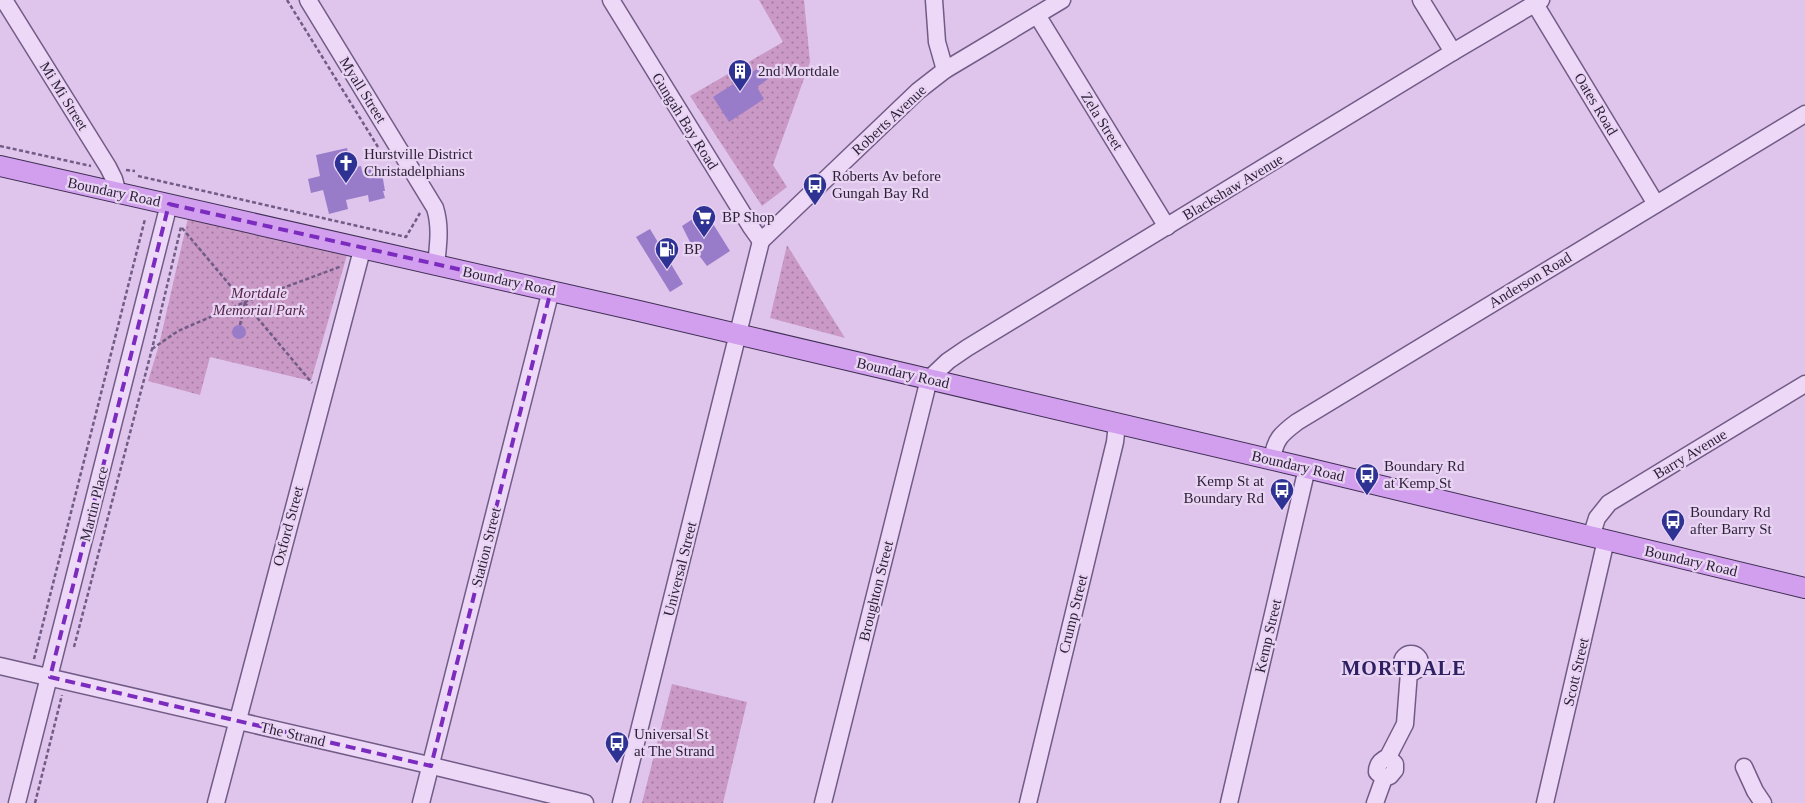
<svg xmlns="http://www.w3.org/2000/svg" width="1805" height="803" viewBox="0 0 1805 803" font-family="Georgia,serif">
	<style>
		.green { fill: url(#green-dots) }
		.building { fill: #997cc9 }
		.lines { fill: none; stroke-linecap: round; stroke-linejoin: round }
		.minor-casing { stroke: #715c87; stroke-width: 19 }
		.major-casing { stroke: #403055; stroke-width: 22 }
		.path { stroke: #715c87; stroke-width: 2.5; stroke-dasharray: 4 2.5; stroke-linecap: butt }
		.minor { stroke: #edd8f7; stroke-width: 16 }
		.major { stroke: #d29eee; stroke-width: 20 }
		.marked { fill: none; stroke: #7b2cbf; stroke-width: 4; stroke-dasharray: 10 6; stroke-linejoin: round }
		.labels { text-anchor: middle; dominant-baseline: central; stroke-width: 4.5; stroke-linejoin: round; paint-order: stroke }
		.poi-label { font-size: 15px; fill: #2a1f37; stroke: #ead4f4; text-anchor: start }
		.street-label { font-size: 15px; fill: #2a1f37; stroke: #ead4f4 }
		.park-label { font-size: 15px; font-style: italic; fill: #532649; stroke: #ead4f4 }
		.district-label { font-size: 20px; font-weight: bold; letter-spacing: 1px; fill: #2c2062; stroke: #ead4f4 }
	</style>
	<defs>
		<pattern id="green-dots" width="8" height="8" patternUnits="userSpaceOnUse" patternTransform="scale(1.25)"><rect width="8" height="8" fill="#ca99c6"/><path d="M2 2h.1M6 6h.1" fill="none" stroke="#a47ca2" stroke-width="1.8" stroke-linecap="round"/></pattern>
	</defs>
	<rect width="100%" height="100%" fill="#dfc5ec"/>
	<g class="green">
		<path d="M759,0H804L810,62L773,165L787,187L762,206L690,96L783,42Z"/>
		<path d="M188,218L347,255L311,381L210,357L200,395L148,381L159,345Z"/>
		<path d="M787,245L845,338L770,318Z"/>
		<path d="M672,684L747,702L723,803H642Z"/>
	</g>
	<g class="building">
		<path d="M760,67L768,79L757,87L764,99L729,122L713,97Z"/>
		<path d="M347,148L352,168L361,166L362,171L377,168L379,177L381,176L383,179L385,191H383L385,198L369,202L368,195L346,200L348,209L329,214L323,190L311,193L308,179L320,176L316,155Z"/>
		<path d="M705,211L730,251L707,266L692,246L682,226Z"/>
		<path d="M650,229L683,284L670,292L636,237Z"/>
		<circle cx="239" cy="332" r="7"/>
	</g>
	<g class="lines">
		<g class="minor-casing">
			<g id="minor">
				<path d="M4,0L108,167L114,179L118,194"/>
				<path d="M308,0L435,208C441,227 438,246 436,265"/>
				<path d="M611,0L751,227L761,241"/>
				<path d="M934,0L937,42L945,70"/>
				<path d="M1421,0L1453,52"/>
				<path d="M1535,4L1656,204"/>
				<path d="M1037,15L1167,227"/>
				<path d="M1272,460C1275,439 1281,434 1297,422L1805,114"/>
				<path d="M1591,537L1597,518L1609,503L1805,384"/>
				<circle cx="1411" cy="663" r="9"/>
				<path d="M0,666L420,763L585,803"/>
				<path d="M1744,767L1755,791L1763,803"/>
				<path d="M1384,778L1390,776L1395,770V764L1388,757"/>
				<path d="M17,803L169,204"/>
				<path d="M216,803L362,250"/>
				<path d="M421,803L551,290"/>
				<path d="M621,803L761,241L918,91L945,70L1062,0"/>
				<path d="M823,803L929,379L948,361L967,348L1453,52L1541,0"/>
				<path d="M1028,803L1115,442L1117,424"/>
				<path d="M1229,803L1307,468"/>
				<path d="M1375,803L1384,778L1377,772C1377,764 1381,760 1388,757L1405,724L1409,672"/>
				<path d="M1545,803L1606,540"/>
			</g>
		</g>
		<g class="major-casing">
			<path id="major" d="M0,166L639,311L1307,468L1805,588"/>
		</g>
		<g class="path">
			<path d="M287,0L378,147"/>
			<path d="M0,146L91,166"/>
			<path d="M126,170L135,171"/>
			<path d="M138,176L406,237L420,213"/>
			<path d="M182,228L312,383"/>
			<path d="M240,325L245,302"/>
			<path d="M152,349L178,331L245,302L342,266"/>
			<path d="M74,647L152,349L181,227"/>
			<path d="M34,659L145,219"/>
			<path d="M35,803L62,695"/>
		</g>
		<use href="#minor" class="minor"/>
		<use href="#major" class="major"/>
	</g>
	<path class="marked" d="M169,204L551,290L431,766L50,677Z"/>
	<defs>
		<g id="building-pin" transform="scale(1.25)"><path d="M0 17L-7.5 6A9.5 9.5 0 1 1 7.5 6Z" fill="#2e3293" stroke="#ead4f4"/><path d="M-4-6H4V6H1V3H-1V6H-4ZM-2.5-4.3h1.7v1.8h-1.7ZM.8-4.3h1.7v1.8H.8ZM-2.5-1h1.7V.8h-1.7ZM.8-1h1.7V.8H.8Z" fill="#fff"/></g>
		<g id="church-pin" transform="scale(1.25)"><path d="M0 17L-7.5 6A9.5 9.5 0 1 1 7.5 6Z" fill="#2e3293" stroke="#ead4f4"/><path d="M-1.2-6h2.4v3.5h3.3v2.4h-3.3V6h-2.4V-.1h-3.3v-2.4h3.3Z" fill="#fff"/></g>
		<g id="bus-pin" transform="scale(1.25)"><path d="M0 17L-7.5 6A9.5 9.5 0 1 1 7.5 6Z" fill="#2e3293" stroke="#ead4f4"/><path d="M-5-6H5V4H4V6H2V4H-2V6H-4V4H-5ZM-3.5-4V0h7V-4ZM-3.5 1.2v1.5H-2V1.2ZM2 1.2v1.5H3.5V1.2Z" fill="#fff"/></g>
		<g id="supermarket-pin" transform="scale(1.25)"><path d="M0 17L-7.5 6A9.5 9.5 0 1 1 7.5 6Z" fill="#2e3293" stroke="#ead4f4"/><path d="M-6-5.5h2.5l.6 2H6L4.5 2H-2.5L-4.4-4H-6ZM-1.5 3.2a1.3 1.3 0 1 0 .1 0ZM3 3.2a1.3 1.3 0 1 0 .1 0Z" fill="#fff"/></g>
		<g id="fuel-pin" transform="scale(1.25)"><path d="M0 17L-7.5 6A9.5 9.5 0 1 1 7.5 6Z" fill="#2e3293" stroke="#ead4f4"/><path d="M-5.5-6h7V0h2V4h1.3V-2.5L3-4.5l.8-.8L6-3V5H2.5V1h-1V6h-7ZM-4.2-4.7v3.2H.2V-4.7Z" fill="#fff"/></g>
	</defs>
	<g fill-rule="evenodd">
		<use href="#building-pin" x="740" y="71"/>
		<use href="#church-pin" x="346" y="163"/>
		<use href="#bus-pin" x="815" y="185"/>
		<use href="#supermarket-pin" x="704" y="217"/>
		<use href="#fuel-pin" x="667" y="249"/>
		<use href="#bus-pin" x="1367" y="475"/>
		<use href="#bus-pin" x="1282" y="490"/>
		<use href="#bus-pin" x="1673" y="521"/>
		<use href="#bus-pin" x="617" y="743"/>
	</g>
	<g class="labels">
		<g class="poi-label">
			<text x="758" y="71">2nd Mortdale</text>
			<text x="364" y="154">Hurstville District<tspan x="364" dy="17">Christadelphians</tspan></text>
			<text x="832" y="176">Roberts Av before<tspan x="832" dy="17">Gungah Bay Rd</tspan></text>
			<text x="722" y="217">BP Shop</text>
			<text x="684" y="249">BP</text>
			<text x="1384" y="466">Boundary Rd<tspan x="1384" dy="17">at Kemp St</tspan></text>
			<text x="1264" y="481" text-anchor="end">Kemp St at<tspan x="1264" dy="17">Boundary Rd</tspan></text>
			<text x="1690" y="512">Boundary Rd<tspan x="1690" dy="17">after Barry St</tspan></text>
			<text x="634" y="734">Universal St<tspan x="634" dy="17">at The Strand</tspan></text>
		</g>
		<g class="street-label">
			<text transform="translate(363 90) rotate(58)">Myall Street</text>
			<text transform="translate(64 96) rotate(58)">Mi Mi Street</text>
			<text transform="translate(1596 104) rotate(59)">Oates Road</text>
			<text transform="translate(889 120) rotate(-43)">Roberts Avenue</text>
			<text transform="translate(685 121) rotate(58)">Gungah Bay Road</text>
			<text transform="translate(1102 121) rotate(58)">Zela Street</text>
			<text transform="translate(1233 187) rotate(-31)">Blackshaw Avenue</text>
			<text transform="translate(114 192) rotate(12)">Boundary Road</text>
			<text transform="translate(1530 280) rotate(-31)">Anderson Road</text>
			<text transform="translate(509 281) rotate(12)">Boundary Road</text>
			<text transform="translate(903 373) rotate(13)">Boundary Road</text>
			<text transform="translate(1690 454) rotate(-31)">Barry Avenue</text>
			<text transform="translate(1298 466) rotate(13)">Boundary Road</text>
			<text transform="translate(94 504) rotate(-76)">Martin Place</text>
			<text transform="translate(288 526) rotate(-75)">Oxford Street</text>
			<text transform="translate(486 547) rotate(-76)">Station Street</text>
			<text transform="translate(1691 561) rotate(13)">Boundary Road</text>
			<text transform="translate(680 569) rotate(-76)">Universal Street</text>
			<text transform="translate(876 591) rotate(-76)">Broughton Street</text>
			<text transform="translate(1073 614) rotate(-76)">Crump Street</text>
			<text transform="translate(1268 636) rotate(-77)">Kemp Street</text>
			<text transform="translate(1576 672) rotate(-77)">Scott Street</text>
			<text transform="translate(293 734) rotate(13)">The Strand</text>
		</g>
		<g class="park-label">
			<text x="259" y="293">Mortdale<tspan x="259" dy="17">Memorial Park</tspan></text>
		</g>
		<g class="district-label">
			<text x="1404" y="668">MORTDALE</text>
		</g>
	</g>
</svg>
